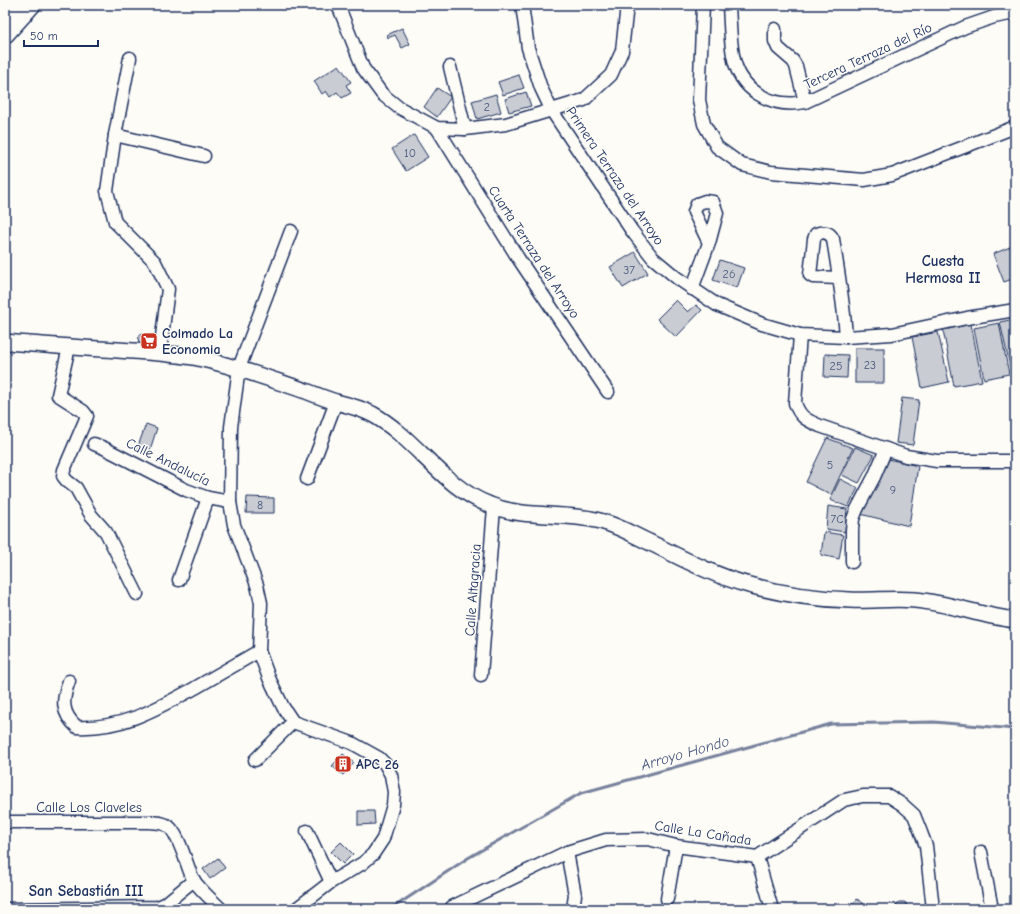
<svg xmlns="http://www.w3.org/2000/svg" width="1020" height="914" viewBox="0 0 1020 914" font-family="'Comic Neue',sans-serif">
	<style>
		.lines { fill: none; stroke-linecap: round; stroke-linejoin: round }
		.stream { stroke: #76819c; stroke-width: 3 }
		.building { fill: #c9ccd3; stroke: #1b2f5e }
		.minor-casing { stroke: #1b2f5e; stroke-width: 15 }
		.major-casing { stroke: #1b2f5e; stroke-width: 18 }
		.minor { stroke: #fdfcf7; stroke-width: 12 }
		.major { stroke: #fdfcf7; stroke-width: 15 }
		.labels { text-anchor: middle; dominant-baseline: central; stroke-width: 3; stroke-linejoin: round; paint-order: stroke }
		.number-label { font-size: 12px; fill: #46567b }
		.street-label { font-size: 14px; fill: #1b2f5e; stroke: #fdfcf7 }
		.poi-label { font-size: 14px; font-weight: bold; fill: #1b2f5e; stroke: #fdfcf7; text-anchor: start }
		.neighbourhood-label { font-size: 15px; font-weight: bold; fill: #1b2f5e; stroke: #fdfcf7 }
		.water-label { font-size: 15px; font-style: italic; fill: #49587d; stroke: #fdfcf7 }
	</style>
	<rect width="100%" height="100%" fill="#fdfcf7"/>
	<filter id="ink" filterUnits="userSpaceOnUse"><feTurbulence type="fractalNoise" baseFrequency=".025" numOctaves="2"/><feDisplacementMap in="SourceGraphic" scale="8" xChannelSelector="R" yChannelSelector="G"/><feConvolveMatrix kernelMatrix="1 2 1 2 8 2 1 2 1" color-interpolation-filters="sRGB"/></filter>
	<g filter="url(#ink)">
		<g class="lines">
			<path class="stream" d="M391,909L468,858L581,793L831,724L934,722L1015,729"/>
		</g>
		<g class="building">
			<path d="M402,28L410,44L402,48L395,35L388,38L387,35Z"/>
			<path d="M339,65L351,82L346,85L351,93L342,98L337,92L330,97L326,91L322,94L314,81Z"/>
			<path d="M519,75L524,88L503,95L498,82Z"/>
			<path d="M437,88L451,97L437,117L424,107Z"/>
			<path d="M526,92L531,106L509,112L505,99Z"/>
			<path d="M496,94L501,112L477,119L472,101Z"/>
			<path d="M414,135L428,157L406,171L392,149Z"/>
			<path d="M1015,245V278L1004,282L993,254Z"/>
			<path d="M635,252L648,273L623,288L610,267Z"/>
			<path d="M720,260L744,268L737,288L713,280Z"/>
			<path d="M676,300L688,312L696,305L702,310L676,337L657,319Z"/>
			<path d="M1015,319V375H1012L1000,322Z"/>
			<path d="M999,323L1009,374L984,379L974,328Z"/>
			<path d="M971,324L982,381L954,386L943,330Z"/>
			<path d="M938,332L949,382L922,388L912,337Z"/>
			<path d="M139,334L161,336L160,347L138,345Z"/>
			<rect x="855" y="348" width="29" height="35"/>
			<path d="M825,354L848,355L847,378L824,377Z"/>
			<path d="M902,398L919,400L913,445L896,443Z"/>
			<path d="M146,424L157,428L149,453L137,449Z"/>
			<path d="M827,438L853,448L831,495L806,482Z"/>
			<path d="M855,447L874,455L859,483L842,475Z"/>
			<path d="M888,459L918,466L909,526L860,514Z"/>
			<path d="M840,479L858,488L848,507L830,500Z"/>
			<path d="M247,497L274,498V513H246Z"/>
			<path d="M828,506L847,509L845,532L826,529Z"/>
			<path d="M824,532L843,535L839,559L821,555Z"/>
			<path d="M343,754L354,763L343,775L332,766Z"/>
			<path d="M358,811H374L375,824L358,825Z"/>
			<path d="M341,842L353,854L343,864L331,852Z"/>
			<path d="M218,858L225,868L210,879L203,869Z"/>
			<path d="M857,899L864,904L860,909H850L849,908Z"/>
			<path d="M899,902H904L906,903L907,909H896V905Z"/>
		</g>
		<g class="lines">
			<g class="minor-casing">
				<g id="minor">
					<path d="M338,5L363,68L382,94L398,107L437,128L465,129L506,124L584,100L611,75L622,51L627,5"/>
					<path d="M522,5L528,48L541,88L552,111L632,231L653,258L677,278L717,305L762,324L800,335L846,337L892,334L967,318L1015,310"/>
					<path d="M703,5L699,100L704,124L717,147L742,165L771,172L864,180L892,175L1015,127"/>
					<path d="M729,5C730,21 730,39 733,55C739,90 771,109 805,102L965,27L994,17L1015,13"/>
					<path d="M775,29V41L778,48L793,61L796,66L805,102"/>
					<path d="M130,58L115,135L107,191L115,222L155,262L168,289L160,352"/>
					<path d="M450,67L465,129"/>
					<path d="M437,128L518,258L608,392"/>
					<path d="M115,135L204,156"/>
					<path d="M291,231L239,368L231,427L230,502L234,525L257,585L261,603L259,651L269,678L283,707L293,722L352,743L379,758L385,764L391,775L394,792L393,805L383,839L373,854L363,863L331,882L296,909"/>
					<path d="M839,278L813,277L810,275L814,239L816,234C823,231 830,232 833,239C838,271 844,304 846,337"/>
					<path d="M692,289L709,243L717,213L713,202L705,201L697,204L694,212L709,243"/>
					<path d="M800,335L795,403C800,418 807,420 820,426L906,456L937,461H1015"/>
					<path d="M69,347L58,395L83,411L87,416L64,470L63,476L67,481L76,488L91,515L106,532L137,594"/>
					<path d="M94,444L104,448L186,490L208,498L230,502"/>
					<path d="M307,479L336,402"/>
					<path d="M852,562V530L853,519L857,509L874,477L886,449"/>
					<path d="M179,580L208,498"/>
					<path d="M481,675L494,507"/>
					<path d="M69,681C62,700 61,713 77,727C123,729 156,709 195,688C216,676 238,663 259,651"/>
					<path d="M255,760L293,722"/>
					<path d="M5,822H150C156,823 163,822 168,826C179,833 187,867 193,879C199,889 213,901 221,909"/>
					<path d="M307,831L331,882"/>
					<path d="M567,852L575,895L573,909"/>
					<path d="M981,852L992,909"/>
					<path d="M757,857L772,909"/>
					<path d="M667,899L676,846"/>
					<path d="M452,907L567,852L606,840L648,839L676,846L757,857L844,800L863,796H889L903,805L914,815L920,830L926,846L933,909"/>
					<path d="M5,909L158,907L165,904L194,880"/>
				</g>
			</g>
			<g class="major-casing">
				<g id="major">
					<path d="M5,16L14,5"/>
					<path d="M5,36L33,5"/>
					<path d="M5,342C43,345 80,348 118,350C145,352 171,353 198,358C235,366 270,379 306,391C316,395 326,399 336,402C348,405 360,408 372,414C416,438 442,487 490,505C524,519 562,512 596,520C616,524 633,535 651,543C683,559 715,576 749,585C782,594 817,599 850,600C872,601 894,598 915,600C949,603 981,616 1015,620"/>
				</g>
			</g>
			<use href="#minor" class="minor"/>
			<use href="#major" class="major"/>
		</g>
	</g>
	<defs>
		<g id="supermarket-square" transform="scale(0.9)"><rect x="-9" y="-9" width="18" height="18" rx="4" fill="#c8321e" stroke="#fdfcf7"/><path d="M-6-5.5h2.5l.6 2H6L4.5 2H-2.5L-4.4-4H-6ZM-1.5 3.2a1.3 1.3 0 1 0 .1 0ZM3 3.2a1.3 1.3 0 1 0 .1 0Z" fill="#fff"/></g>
		<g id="building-square" transform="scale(0.9)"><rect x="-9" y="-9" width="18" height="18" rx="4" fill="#c8321e" stroke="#fdfcf7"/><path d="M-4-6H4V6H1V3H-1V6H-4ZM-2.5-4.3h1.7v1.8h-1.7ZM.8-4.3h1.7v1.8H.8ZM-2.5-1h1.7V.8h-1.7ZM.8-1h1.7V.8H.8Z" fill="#fff"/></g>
	</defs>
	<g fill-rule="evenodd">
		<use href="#supermarket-square" x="149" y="341"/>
		<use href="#building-square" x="343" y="764"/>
	</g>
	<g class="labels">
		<g class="number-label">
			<text x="487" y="107">2</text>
			<text x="410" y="153">10</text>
			<text x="629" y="270">37</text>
			<text x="729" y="274">26</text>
			<text x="870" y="365">23</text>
			<text x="836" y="366">25</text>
			<text x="830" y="465">5</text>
			<text x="893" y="490">9</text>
			<text x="260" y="505">8</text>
			<text x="837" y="519">7C</text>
		</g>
		<g class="street-label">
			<text transform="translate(868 56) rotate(-25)">Tercera Terraza del Río</text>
			<text transform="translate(615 176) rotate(56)">Primera Terraza del Arroyo</text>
			<text transform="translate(534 252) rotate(57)">Cuarta Terraza del Arroyo</text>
			<text transform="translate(168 462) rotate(26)">Calle Andalucía</text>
			<text transform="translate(473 590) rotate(-86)">Calle Altagracia</text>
			<text x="89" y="807">Calle Los Claveles</text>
			<text transform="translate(703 833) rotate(9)">Calle La Cañada</text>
		</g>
		<g class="poi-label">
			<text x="162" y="333">Colmado La<tspan x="162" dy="16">Economia</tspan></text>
			<text x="356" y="764">APC 26</text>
		</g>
		<g class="neighbourhood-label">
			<text x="943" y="261">Cuesta<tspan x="943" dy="17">Hermosa II</tspan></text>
			<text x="86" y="891">San Sebastián III</text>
		</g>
		<g class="water-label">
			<text transform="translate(685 753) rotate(-16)">Arroyo Hondo</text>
		</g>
	</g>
	<rect width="1020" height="914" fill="none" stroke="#fdfcf7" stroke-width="20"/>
	<rect x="10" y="10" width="1000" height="894" fill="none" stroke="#1b2f5e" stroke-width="1.5" filter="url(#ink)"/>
	<path d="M24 40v6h74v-6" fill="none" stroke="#1b2f5e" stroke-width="2"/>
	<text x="30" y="40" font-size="12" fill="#1b2f5e" stroke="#fdfcf7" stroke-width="3" paint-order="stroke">50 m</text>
</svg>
